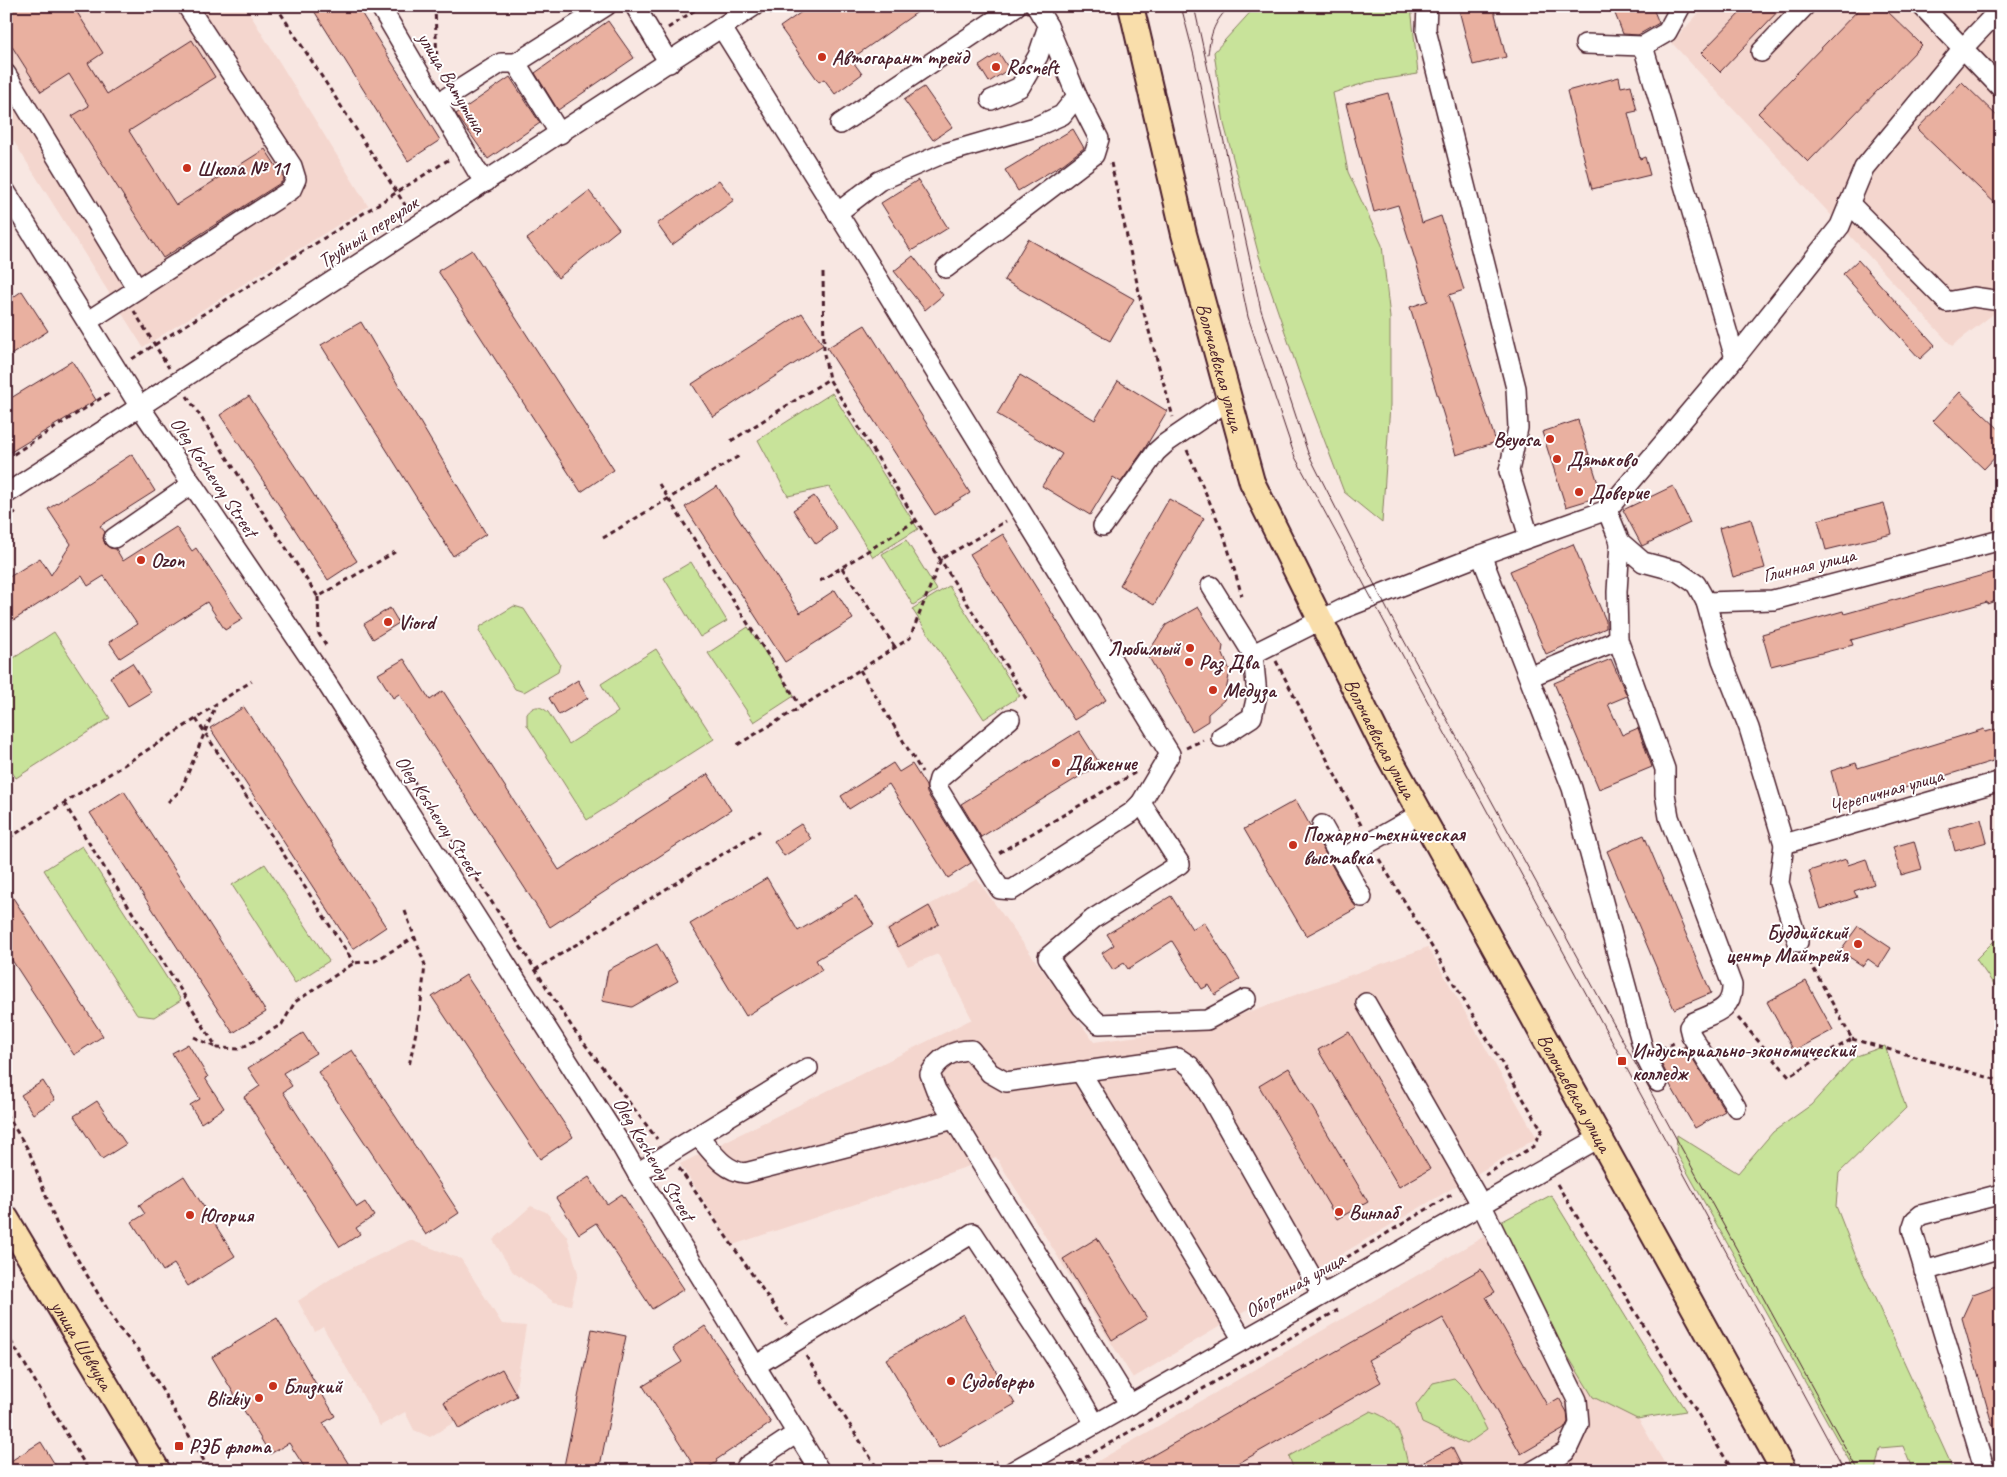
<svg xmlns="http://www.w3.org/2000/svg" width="2007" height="1477" viewBox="0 0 2007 1477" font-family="Caveat,sans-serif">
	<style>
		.built { fill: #f4d6ce }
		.green { fill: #c8e39a; stroke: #898162 }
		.building { fill: #e9b0a0; stroke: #4a1f2b }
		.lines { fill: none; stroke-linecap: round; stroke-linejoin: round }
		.minor-casing { stroke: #4a1f2b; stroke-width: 22 }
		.major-casing { stroke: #4a1f2b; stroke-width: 28 }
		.path { stroke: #4a1f2b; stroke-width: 3; stroke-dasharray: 5 4; stroke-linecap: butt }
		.minor { stroke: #fff; stroke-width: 19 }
		.major { stroke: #f9deab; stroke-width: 24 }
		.tram { stroke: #4a1f2b; stroke-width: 1 }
		.poi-dot { fill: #c8321e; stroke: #fff; stroke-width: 2 }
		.labels { text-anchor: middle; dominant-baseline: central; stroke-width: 4; stroke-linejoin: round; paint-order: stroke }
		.poi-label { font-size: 20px; font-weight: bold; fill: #4a1f2b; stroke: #fff; text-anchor: start }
		.street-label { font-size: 20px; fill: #4a1f2b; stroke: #fff }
	</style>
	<rect width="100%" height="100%" fill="#f8e7e2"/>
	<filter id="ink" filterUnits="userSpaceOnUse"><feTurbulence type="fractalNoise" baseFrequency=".02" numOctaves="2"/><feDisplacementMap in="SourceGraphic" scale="10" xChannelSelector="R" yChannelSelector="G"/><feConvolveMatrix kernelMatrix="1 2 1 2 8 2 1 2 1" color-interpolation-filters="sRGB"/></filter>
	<g filter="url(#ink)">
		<g class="built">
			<path d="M6,6H245L368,206L143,347L6,129Z"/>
			<path d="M1705,6H2001V308L1952,346L1672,43Z"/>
			<path d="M977,879L1094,1042L1207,1027L1428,947L1537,1138L1133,1378L996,1157L733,1245L680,1164L972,1019L938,954L908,966L885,929Z"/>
			<path d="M531,1206L546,1212L567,1236L578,1273L571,1305L554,1302L513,1272L493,1240Z"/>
			<path d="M1519,1216L1669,1471H1081Z"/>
			<path d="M410,1240L461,1259L502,1324L526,1326L514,1400L495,1397L430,1437L414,1430L405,1412L380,1426L323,1327L315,1332L298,1301L335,1276Z"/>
		</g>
		<g class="green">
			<path d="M1256,6H1411L1418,74L1368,82L1333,93L1348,172L1382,245L1390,318V405L1382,523L1344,492L1300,376L1259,256L1224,124L1214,52Z"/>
			<path d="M832,393L918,529L873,557L829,487L788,496L758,440Z"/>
			<path d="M906,540L937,590L913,605L882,554Z"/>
			<path d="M691,562L727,621L700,637L664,578Z"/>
			<path d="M949,586L1020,696L984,719L912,609Z"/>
			<path d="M514,606L524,609L560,664L558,672L524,692L515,689L479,631L481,626Z"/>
			<path d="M748,627L794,696L754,722L708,653Z"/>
			<path d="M54,632L110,718L16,778L6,763V663Z"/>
			<path d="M656,649L714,739L587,820L527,725V714C534,705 539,705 548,712L569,744L618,712L601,684Z"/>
			<path d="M82,846L181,1000L154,1017L137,1015L44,870Z"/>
			<path d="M265,864L329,961L295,983L232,885Z"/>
			<path d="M2001,938V995L1976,959L1993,942Z"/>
			<path d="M1885,1046L1906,1108L1839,1173L1836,1206L1856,1257L1950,1462L1952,1471H1913L1903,1446L1880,1448L1875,1471H1855L1676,1152L1677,1135L1738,1173L1773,1132L1811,1105L1854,1057Z"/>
			<path d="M1551,1195L1651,1358L1686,1411L1637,1419L1593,1397L1555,1335L1499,1223Z"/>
			<path d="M1454,1378L1469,1393L1487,1430L1467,1444L1422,1423L1416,1405L1433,1383Z"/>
			<path d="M1371,1411C1404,1423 1401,1441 1410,1471H1294L1289,1456Z"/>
		</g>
		<g class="building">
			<path d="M6,6H73L103,53L88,63L107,94L192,40L215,77L129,131L176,205L265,149L284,178L282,182L163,258L72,116L89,106L69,74L41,92L6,37Z"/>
			<path d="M311,6H357L440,140L408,161Z"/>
			<path d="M810,6H926L851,59L862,74L835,94L824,79L819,82L780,27Z"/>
			<path d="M1458,6H1493L1506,57L1473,65Z"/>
			<path d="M1612,6H1652L1659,23L1638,35L1623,34Z"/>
			<path d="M1747,6H1783L1720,72L1701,53Z"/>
			<path d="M1862,6H1882L1922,45L1808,162L1758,113Z"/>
			<path d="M608,21L634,58L558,110L535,73Z"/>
			<path d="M999,53L1009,69L989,82L979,66Z"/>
			<path d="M510,77L540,123L488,159L456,114Z"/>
			<path d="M1619,77L1621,87L1631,85L1637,111L1628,113L1640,159L1645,157L1650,175L1592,189L1567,91Z"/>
			<path d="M1962,82L2001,120V209L1917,129Z"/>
			<path d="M924,87L952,127L933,140L904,100Z"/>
			<path d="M1388,93L1422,223L1441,216L1464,290L1449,295L1496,442L1456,455L1410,307L1428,301L1398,205L1374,212L1346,104Z"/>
			<path d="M1073,129L1084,148L1063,164L1018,191L1005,170Z"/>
			<path d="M719,180L734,200L672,245L657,224Z"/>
			<path d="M918,180L948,228L911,251L881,203Z"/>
			<path d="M589,191L619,229L558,278L527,239Z"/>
			<path d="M1028,239L1134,299L1110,341L1004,280Z"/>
			<path d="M472,250L614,470L581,492L438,271Z"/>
			<path d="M913,256L943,295L925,310L894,271Z"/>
			<path d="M1858,260L1935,345L1920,359L1843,274Z"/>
			<path d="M22,291L48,331L6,358V302Z"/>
			<path d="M802,313L823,345L713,417L692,384Z"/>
			<path d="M361,322L486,534L453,556L321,345Z"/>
			<path d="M865,325L970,493L935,515L827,348Z"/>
			<path d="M72,361L96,400L6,455V401Z"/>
			<path d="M1020,375L1095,420L1118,381L1167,411L1145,448L1121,482L1113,477L1090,515L1042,486L1062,454L997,414Z"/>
			<path d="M1960,392L2001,431V451L1984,469L1933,421Z"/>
			<path d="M249,396L357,561L328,580L220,415Z"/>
			<path d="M1578,420L1602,496L1566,507L1542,432Z"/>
			<path d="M132,454L155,491L100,526L105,532L103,538L105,544L110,548L116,549L123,561L176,527L192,551L196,548L243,619L225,630L207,602L120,658L109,642L137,624L104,576L88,586L82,576L6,625V579L40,558L51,575L71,544L48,509Z"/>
			<path d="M717,486L800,613L835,590L853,619L785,662L685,507Z"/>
			<path d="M1673,486L1690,523L1642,546L1623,510Z"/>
			<path d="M814,496L837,529L816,544L793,510Z"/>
			<path d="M1169,499L1204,518L1154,605L1120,585Z"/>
			<path d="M1884,503L1892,534L1826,550L1818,520Z"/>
			<path d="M1751,519L1765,568L1733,577L1719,528Z"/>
			<path d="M1003,534L1106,700L1074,720L970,554Z"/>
			<path d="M1573,544L1606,621V628L1546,654L1510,571Z"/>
			<path d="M2001,570V599L1987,604V602L1851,640L1853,645L1771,666L1762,634L1843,611L1844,614Z"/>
			<path d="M1198,607L1223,646L1222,652L1230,671L1224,700L1208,714V721L1192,731L1147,654L1166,625Z"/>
			<path d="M390,608L399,623L373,639L364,624Z"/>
			<path d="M404,659L430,700L443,691L559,870L708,774L731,810L550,927L399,694L393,698L378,674Z"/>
			<path d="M1611,659L1627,696L1608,704L1622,735L1638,728L1652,767L1599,789L1554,683Z"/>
			<path d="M132,663L151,692L128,706L110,677Z"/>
			<path d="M578,680L588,698L559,715L549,698Z"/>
			<path d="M244,707L386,927L353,949L210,728Z"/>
			<path d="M2001,728V757L1993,759V761L1882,795L1881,792L1840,804L1831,771L1856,763L1858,768L1984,729L1985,732Z"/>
			<path d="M1079,731L1100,764L981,837L961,804Z"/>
			<path d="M893,763L899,772L912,764L926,786L927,793L971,863L948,878L889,784L849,809L841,796Z"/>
			<path d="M124,791L266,1012L233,1033L90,813Z"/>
			<path d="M1296,800L1352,902L1357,908L1306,936L1244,829Z"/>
			<path d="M1981,819L1987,842L1955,851L1949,828Z"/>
			<path d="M801,824L811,839L784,856L774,841Z"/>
			<path d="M1644,835L1711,993L1674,1009L1607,851Z"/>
			<path d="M1914,841L1922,869L1901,875L1893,847Z"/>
			<path d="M1846,859L1848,865L1866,859L1874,884L1854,891L1857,897L1821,909L1809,871Z"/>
			<path d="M767,878L798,931L856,896L874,925L816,960L822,970L746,1016L690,924Z"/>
			<path d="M6,887L103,1036L74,1055L6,951Z"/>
			<path d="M1171,896L1192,929L1204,922L1240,979L1215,995L1209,985L1202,989L1172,941L1128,969L1124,963L1113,970L1102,953L1114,945L1107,934Z"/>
			<path d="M929,906L939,924L898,947L888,930Z"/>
			<path d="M1858,926L1891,948L1879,967L1868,959L1863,966L1840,951Z"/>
			<path d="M657,944L678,981L632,1007L602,1001L608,970Z"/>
			<path d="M466,975L573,1137L540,1159L432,997Z"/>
			<path d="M1806,981L1833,1030L1794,1051L1767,1002Z"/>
			<path d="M1349,1032L1430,1169L1399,1187L1318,1050Z"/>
			<path d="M303,1033L316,1053L283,1073L292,1086L283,1092L357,1207L365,1202L374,1216L356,1228L360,1234L340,1247L244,1097L260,1086L248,1068Z"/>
			<path d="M188,1044L208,1077L205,1078L224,1108L201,1123L190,1105L200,1099L172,1053Z"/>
			<path d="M1685,1046L1725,1111L1695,1128L1669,1083L1668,1077L1660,1061Z"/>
			<path d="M352,1050L459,1213L426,1235L318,1072Z"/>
			<path d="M1289,1068L1368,1202L1337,1219L1259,1086Z"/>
			<path d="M43,1081L55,1100L33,1114L21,1095Z"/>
			<path d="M97,1101L126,1144L102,1159L74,1116Z"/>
			<path d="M184,1176L235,1256L188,1286L174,1264L163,1271L132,1222L145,1214L139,1205Z"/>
			<path d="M589,1177L607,1204L622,1194L684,1289L652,1309L596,1223L579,1234L556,1198Z"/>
			<path d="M1097,1238L1147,1318L1112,1340L1063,1259Z"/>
			<path d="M1481,1269L1495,1292L1486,1297L1547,1405L1559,1398L1567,1412L1568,1422L1564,1429L1521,1454L1443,1318L1368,1360L1381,1382L1225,1471H1125Z"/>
			<path d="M2001,1284V1437L1996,1438L1962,1318L1973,1294Z"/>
			<path d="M963,1314L1015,1404L939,1448L886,1359Z"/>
			<path d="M277,1318L335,1416L323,1423L353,1471H307L289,1443L270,1454L212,1357Z"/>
			<path d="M705,1326L771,1423L716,1460L717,1462L702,1471H697L643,1386L682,1362L673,1348Z"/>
			<path d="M592,1329L626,1336L599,1471H563Z"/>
			<path d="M502,1369L517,1396L459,1429L444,1402Z"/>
			<path d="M41,1442L59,1471H6V1464Z"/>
			<path d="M1452,1447L1464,1471H1406Z"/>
		</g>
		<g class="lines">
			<g class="minor-casing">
				<g id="minor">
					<path d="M380,6L477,171L486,182"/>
					<path d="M635,6L669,63"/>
					<path d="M1427,6L1426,30L1516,388L1518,428L1509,471L1529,537"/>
					<path d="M1922,6L2001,88"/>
					<path d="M722,28L860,249L1170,754L1141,803L1131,813L1012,890L1000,889L937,787L939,779L1010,719"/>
					<path d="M1585,44L1643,46L1667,32L1681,6"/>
					<path d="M1643,46L1735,358"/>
					<path d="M1761,52L1805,6"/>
					<path d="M516,63L560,134"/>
					<path d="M6,74L137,289"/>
					<path d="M991,100L1020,87L1038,56L1048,26"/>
					<path d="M438,103L501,63H516L606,6"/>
					<path d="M840,124L1016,6"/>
					<path d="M6,192L140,407L326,682L618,1140L637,1173L820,1471"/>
					<path d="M1849,203L1947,302L1973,297L2001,301"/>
					<path d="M837,213L879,181L942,154L1035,127L1062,115L1077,96"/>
					<path d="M946,268L1094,155L1099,139L1077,96L1048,26L1036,6"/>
					<path d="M88,321L291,190L296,179L292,166L187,6"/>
					<path d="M6,494L754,6"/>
					<path d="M1607,510L1620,542L1643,562L1677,571L1696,584L1706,602L1773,600L2001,540"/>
					<path d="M1103,526L1156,452L1166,443L1229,400"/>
					<path d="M114,538L192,484"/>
					<path d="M1620,542L1617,592L1618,640L1665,769V794L1669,817L1732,985C1733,1011 1713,1013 1692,1023L1689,1027L1691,1035L1736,1107"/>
					<path d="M1481,555L1572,788L1645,1056L1658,1082"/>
					<path d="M1211,586L1253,654L1257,695L1252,717L1221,737"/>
					<path d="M1706,602L1722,660L1749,728L1784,844L1779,883L1798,942"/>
					<path d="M1253,654L1345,608L1481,555L1607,510L1735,358L1840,226L1864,168L1963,48L2001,8"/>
					<path d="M1529,677L1618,640"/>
					<path d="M1141,803L1180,864L1093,919L1048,957L1082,1007L1099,1024L1207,1020L1246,999"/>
					<path d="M1322,825L1341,859"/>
					<path d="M1784,844L2001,781"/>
					<path d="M1362,897L1341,859L1420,814"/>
					<path d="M1366,1003L1481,1204L1577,1400L1579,1424L1566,1452L1533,1471"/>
					<path d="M1080,1071L1243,1340"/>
					<path d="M698,1136C712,1151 723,1171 745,1173L954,1119"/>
					<path d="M637,1173L808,1068"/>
					<path d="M1924,1271L2001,1248"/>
					<path d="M755,1366L973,1233L1069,1379L1095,1424"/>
					<path d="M1130,1405L936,1090L930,1074C939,1058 952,1050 971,1050L990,1073L1006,1082L1178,1058L1190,1066L1204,1086L1322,1295"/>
					<path d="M744,1471L747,1466L797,1433"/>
					<path d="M1013,1471L1599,1138"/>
					<path d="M1985,1471L1912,1229L1915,1220L1921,1215L2001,1194"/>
				</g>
			</g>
			<g class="major-casing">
				<g id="major">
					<path id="s1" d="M1131,6L1184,234L1252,482L1382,744L1784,1471"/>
					<path id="s2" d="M6,1218L158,1471"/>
				</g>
			</g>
			<g class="path">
				<path d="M276,6L409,211"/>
				<path d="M435,6L437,65"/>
				<path d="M770,14L782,6"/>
				<path d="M668,28L701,6"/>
				<path d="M1111,163L1142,306L1173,417"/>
				<path d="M823,273L824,354L829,379L1027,700"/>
				<path d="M134,311L169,368"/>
				<path d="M132,359L448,160"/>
				<path d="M187,396L318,597"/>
				<path d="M731,441L829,379"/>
				<path d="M1187,450L1224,535L1242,596"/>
				<path d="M6,459L109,393"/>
				<path d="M659,484L801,707L737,745"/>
				<path d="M6,518L16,512"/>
				<path d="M603,538L739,456"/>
				<path d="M842,568L895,647"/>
				<path d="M820,581L917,520"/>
				<path d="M326,645L319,634L318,597L395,552"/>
				<path d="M1276,661L1362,827"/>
				<path d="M860,670L922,772"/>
				<path d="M801,707L910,638L941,559L1006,521"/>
				<path d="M196,719L354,963"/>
				<path d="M1186,748L1203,740"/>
				<path d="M408,772L574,1030L657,1139"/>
				<path d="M168,802L181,790L216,705"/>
				<path d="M64,803L217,1048L240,1049L282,1024L295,1002L354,963L375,961L415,937"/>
				<path d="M9,838L196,719L216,704L252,681"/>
				<path d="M999,853L1138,771"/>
				<path d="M1379,859L1542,1130L1534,1146L1485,1175"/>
				<path d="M405,911L425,965L420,1012L409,1066"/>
				<path d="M535,970L760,831"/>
				<path d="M1738,1018L1789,1076L1852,1039L1807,957"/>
				<path d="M194,1037L217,1048"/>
				<path d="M1852,1039L2001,1081"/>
				<path d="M1661,1049L1674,1043"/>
				<path d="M6,1114L29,1151L57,1225L118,1327L139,1351L210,1471"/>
				<path d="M679,1168L787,1325"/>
				<path d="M1557,1184L1733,1471"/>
				<path d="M1339,1262L1454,1193"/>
				<path d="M1282,1294L1296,1286"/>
				<path d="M6,1333L89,1471"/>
				<path d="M806,1356L879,1471"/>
				<path d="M980,1471L997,1461"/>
				<path d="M1062,1471L1338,1310"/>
			</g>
			<use href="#minor" class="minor"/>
			<use href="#major" class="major"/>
			<g class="tram">
				<path d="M1181,6L1194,56L1248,317L1295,457L1845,1471"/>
				<path d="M1194,6L1261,310L1308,453L1390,615L1858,1471"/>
				<path d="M1208,54C1211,32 1214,22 1230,6"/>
			</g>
		</g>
	</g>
	<g class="poi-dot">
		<circle cx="822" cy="57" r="5"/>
		<circle cx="996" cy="67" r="5"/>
		<circle cx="187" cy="168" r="5"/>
		<circle cx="1550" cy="439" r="5"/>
		<circle cx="1557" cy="459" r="5"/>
		<circle cx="1579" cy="492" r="5"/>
		<circle cx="141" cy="560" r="5"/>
		<circle cx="388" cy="622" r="5"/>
		<circle cx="1190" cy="648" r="5"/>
		<circle cx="1189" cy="662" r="5"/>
		<circle cx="1213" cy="690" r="5"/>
		<circle cx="1056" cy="763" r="5"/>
		<circle cx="1293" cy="845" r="5"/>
		<circle cx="1858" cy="944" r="5"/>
		<rect x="1617" y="1056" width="10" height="10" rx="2.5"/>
		<circle cx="1339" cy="1212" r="5"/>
		<circle cx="190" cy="1215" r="5"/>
		<circle cx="951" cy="1381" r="5"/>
		<circle cx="273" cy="1386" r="5"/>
		<circle cx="259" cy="1398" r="5"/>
		<rect x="174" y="1441" width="10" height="10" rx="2.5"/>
	</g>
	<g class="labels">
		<g class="poi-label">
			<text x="832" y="57">Автогарант трейд</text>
			<text x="1006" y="67">Rosneft</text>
			<text x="197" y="168">Школа № 11</text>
			<text x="1540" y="439" text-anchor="end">Beyosa</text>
			<text x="1567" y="459">Дятьково</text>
			<text x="1589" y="492">Доверие</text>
			<text x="151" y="560">Ozon</text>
			<text x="398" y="622">Viord</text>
			<text x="1180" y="648" text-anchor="end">Любимый</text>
			<text x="1199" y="662">Раз Два</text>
			<text x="1223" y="690">Медуза</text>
			<text x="1066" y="763">Движение</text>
			<text x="1303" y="834">Пожарно-техническая<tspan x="1303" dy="23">выставка</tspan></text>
			<text x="1848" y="932" text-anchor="end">Буддийский<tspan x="1848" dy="23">центр Майтрейя</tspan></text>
			<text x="1632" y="1050">Индустриально-экономический<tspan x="1632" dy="23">колледж</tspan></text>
			<text x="1349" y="1212">Винлаб</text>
			<text x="200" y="1215">Югория</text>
			<text x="961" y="1381">Судоверфь</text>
			<text x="283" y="1386">Близкий</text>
			<text x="249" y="1398" text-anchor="end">Blizkiy</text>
			<text x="189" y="1446">РЭБ флота</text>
		</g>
		<g class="street-label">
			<text transform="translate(452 83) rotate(59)">улица Ватутина</text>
			<text transform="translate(368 232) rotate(-33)">Трубный переулок</text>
			<text stroke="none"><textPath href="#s1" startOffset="372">Волочаевская улица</textPath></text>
			<text transform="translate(214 477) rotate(56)">Oleg Koshevoy Street</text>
			<text transform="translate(1809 565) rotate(-13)">Глинная улица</text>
			<text stroke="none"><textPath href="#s1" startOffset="778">Волочаевская улица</textPath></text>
			<text transform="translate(1886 791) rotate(-16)">Черепичная улица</text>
			<text transform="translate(438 816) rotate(57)">Oleg Koshevoy Street</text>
			<text stroke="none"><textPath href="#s1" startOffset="1182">Волочаевская улица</textPath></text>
			<text transform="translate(654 1159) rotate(59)">Oleg Koshevoy Street</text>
			<text transform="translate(1295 1285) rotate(-30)">Оборонная улица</text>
			<text stroke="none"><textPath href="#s2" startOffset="148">улица Шевчука</textPath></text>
		</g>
	</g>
	<rect width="2007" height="1477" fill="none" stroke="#fff" stroke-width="25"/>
	<rect x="12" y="12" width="1982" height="1452" fill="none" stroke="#4a1f2b" stroke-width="2" filter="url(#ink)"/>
</svg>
